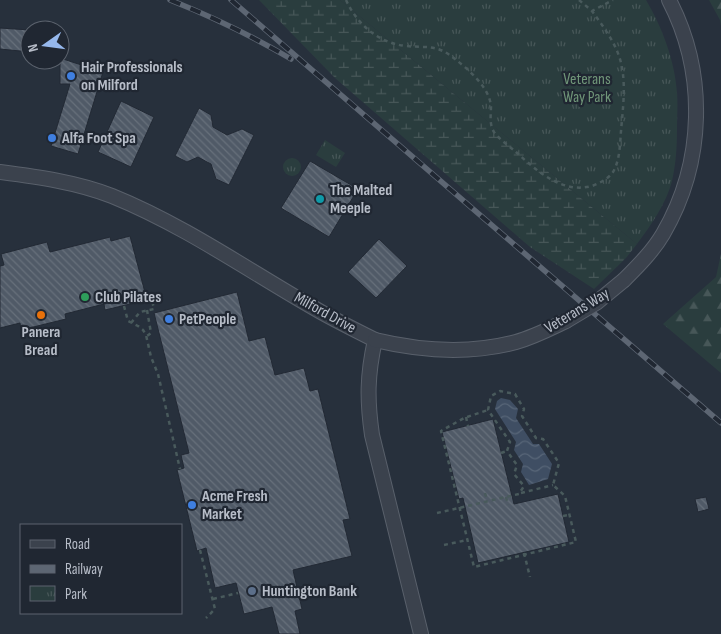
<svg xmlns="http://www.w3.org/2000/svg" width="721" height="634" viewBox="0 0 721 634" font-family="'Sofia Sans Condensed',sans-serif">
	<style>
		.forest { fill: url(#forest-firs) }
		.wetland { fill: url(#wetland-marsh) }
		.park { fill: url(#park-tufts) }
		.water { fill: url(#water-waves) }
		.building { fill: url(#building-back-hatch); stroke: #222934 }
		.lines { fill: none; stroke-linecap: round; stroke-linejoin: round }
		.street-casing { stroke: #59606b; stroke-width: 16 }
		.path { stroke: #495a5c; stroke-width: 2.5; stroke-dasharray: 4 4; stroke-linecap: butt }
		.street { stroke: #3b424d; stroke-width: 14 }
		.rail-casing { stroke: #5d6673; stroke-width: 5.5 }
		.rail { stroke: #202732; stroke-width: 4; stroke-dasharray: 11; stroke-linecap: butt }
		.street-bridge-casing { stroke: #59606b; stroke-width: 16; stroke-linecap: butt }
		.street-bridge { stroke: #3b424d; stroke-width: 14 }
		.shop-dot { fill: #3f7fe0; stroke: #202732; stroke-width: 2 }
		.culture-dot { fill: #0f9aa8; stroke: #202732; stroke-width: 2 }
		.leisure-dot { fill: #2e9e5b; stroke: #202732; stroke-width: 2 }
		.food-dot { fill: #e8710a; stroke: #202732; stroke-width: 2 }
		.service-dot { fill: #5c6f8a; stroke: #202732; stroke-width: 2 }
		.labels { text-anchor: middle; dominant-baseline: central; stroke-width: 4.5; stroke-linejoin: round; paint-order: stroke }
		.poi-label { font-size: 16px; font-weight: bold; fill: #b7bdc8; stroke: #202732; text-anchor: start }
		.park-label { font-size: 16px; fill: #709679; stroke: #202732 }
		.street-label { font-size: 16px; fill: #b7bdc8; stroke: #202732 }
	</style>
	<defs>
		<pattern id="forest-firs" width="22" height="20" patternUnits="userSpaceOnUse" patternTransform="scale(1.25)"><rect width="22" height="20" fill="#2a3d3e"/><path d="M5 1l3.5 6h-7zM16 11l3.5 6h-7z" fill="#475758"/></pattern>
		<pattern id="wetland-marsh" width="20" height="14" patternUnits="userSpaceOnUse" patternTransform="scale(1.25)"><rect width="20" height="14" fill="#2a3d3e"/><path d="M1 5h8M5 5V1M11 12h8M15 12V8" fill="none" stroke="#475758"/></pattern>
		<pattern id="park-tufts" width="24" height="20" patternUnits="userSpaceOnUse" patternTransform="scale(1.25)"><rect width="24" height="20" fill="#2a3d3e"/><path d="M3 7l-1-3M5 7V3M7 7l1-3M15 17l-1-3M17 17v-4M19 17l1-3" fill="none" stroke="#475758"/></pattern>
		<pattern id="water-waves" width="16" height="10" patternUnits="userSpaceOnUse" patternTransform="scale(1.25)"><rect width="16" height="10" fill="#3f4e63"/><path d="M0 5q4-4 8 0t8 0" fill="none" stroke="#586678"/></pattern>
		<pattern id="building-back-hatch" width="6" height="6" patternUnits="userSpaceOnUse" patternTransform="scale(1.25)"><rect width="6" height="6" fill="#505a67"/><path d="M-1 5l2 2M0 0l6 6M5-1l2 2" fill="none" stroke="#67707b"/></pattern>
	</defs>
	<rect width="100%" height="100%" fill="#27303c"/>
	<g class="forest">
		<path d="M709,0H721V26L720,20Z"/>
		<path d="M721,254V373L663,324L716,277Z"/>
	</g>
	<path class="wetland" d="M259,0H340L637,244L626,258L594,289L530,247L335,78Z"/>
	<g class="park">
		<path d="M340,0H646C662,27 675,61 677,93C678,105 677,117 677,128C677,146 676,164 672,181C666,204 651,225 637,244Z"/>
		<path d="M325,140L345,153L336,167L316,155Z"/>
		<circle cx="292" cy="167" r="9"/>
	</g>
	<path class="water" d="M501,398L510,400L518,409L516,418L533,444H539L552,464L548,479L529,485L521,472L523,464L514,450L516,442L495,409L497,401Z"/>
	<g class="building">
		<path d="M0,28L30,30V52L0,49Z"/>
		<path d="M60,58L103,72L78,154L51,146L70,84H60Z"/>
		<path d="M121,101L154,117L131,167L98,152Z"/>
		<path d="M199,108L211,115L213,127L227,135L242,129L254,135L229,185L216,179L211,164L207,162L198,157L187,162L175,156Z"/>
		<path d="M310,161L358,189L329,237L281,208Z"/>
		<path d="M130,236L147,300L105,310L104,304L65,314L66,319L21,330L20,323L0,328V266L4,265L1,254L47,242L50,252L110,237L111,241Z"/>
		<path d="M379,239L407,266L376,298L348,272Z"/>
		<path d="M237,292L249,341L265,337L275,375L304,368L310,391L318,389L350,519L343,520L352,556L293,570L302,609L295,611L300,634H279L272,607L244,614L236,583L215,588L206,548L197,551L177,470L184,468L181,455L189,453L154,313Z"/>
		<path d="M493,419L514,504L558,494L569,542L478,563L463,498L459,499L442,432Z"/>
		<path d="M706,497L709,509L698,512L695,499Z"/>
	</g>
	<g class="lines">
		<g class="street-casing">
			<g id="street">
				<path d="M0,172C38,177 76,182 112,196C186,226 252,273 321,312C339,322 357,331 375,340C367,376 367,400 372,435L421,634"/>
				<path d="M624,280C638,266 653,251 663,234C705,162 707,73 669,0"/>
				<path d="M375,340C421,351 471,354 516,342C534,337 549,329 566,321"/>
			</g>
		</g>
		<g class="path">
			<path d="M346,0C357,24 378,43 406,46C427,48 437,44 455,59C469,70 489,87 491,106C491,115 489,124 494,132C500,140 509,146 516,152C537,171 562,194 592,186C600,183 608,179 613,172C620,160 620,144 621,131C623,107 627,79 619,56C613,39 602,25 592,11"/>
			<path d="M579,0L592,11L613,0"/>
			<path d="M124,306L128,321L138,326L143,330L146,335L151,357L158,374L180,469"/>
			<path d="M147,310L151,333L147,336"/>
			<path d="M131,323L140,312L154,309L151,296L161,293"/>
			<path d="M466,417L468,426"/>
			<path d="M501,453L507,451"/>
			<path d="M485,493L487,501"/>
			<path d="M521,493L553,485"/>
			<path d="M506,497L508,505"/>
			<path d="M437,513C464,507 492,500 519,494L524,486L514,474L517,465L507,451L510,442L488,410L491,396L500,391L515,394L524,409L522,416L536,438L543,439L559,463L553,485L565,496L576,542L474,567L441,431L464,418L488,410"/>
			<path d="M563,516L569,515"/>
			<path d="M444,545L467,540"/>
			<path d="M200,550L215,609L206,618"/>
			<path d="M524,553L530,577"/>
			<path d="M213,599L238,593"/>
		</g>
		<use href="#street" class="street"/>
		<g class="rail-casing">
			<g id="rail">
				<path d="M170,0C213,17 252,36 291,59"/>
				<path d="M231,0L721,423"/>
			</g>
		</g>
		<use href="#rail" class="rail"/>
		<g class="street-bridge-casing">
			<path id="street-bridge" d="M566,321L596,303L624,280"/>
		</g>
		<use href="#street-bridge" class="street-bridge"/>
	</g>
	<g class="shop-dot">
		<circle cx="71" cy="76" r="5"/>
		<circle cx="52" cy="138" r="5"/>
		<circle cx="169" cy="319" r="5"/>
		<circle cx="192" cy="505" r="5"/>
	</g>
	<circle class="culture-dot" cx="320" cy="199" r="5"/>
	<circle class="leisure-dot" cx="85" cy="297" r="5"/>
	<circle class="food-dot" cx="41" cy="315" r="5"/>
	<circle class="service-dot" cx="252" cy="591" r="5"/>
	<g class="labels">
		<g class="poi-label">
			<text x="81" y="67">Hair Professionals<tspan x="81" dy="18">on Milford</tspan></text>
			<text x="62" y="138">Alfa Foot Spa</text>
			<text x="330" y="190">The Malted<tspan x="330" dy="18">Meeple</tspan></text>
			<text x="95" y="297">Club Pilates</text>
			<text x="179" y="319">PetPeople</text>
			<text x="41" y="332" text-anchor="middle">Panera<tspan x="41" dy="18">Bread</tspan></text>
			<text x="202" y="496">Acme Fresh<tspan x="202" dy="18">Market</tspan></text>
			<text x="262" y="591">Huntington Bank</text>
		</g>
		<g class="park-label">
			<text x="587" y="79">Veterans<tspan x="587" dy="18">Way Park</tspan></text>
		</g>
		<g class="street-label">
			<text transform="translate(577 311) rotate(-31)">Veterans Way</text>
			<text transform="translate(325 313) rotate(29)">Milford Drive</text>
		</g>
	</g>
	<rect x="20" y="524" width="162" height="90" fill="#202732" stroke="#5c636e"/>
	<rect x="30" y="540" width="25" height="8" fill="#3b424d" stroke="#5c636e"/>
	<text x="65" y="549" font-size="15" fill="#b7bdc8">Road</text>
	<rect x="30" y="565" width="25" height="8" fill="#5d6673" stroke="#5c636e"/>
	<text x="65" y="574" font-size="15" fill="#b7bdc8">Railway</text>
	<rect x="30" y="586" width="25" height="15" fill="url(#park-tufts)" stroke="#5c636e"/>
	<text x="65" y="599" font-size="15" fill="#b7bdc8">Park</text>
	<g transform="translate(45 45) rotate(256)"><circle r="24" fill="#202732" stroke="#5c636e"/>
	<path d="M0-4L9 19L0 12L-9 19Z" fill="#96b8ed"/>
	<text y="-8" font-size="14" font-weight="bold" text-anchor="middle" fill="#b7bdc8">N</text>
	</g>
</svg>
